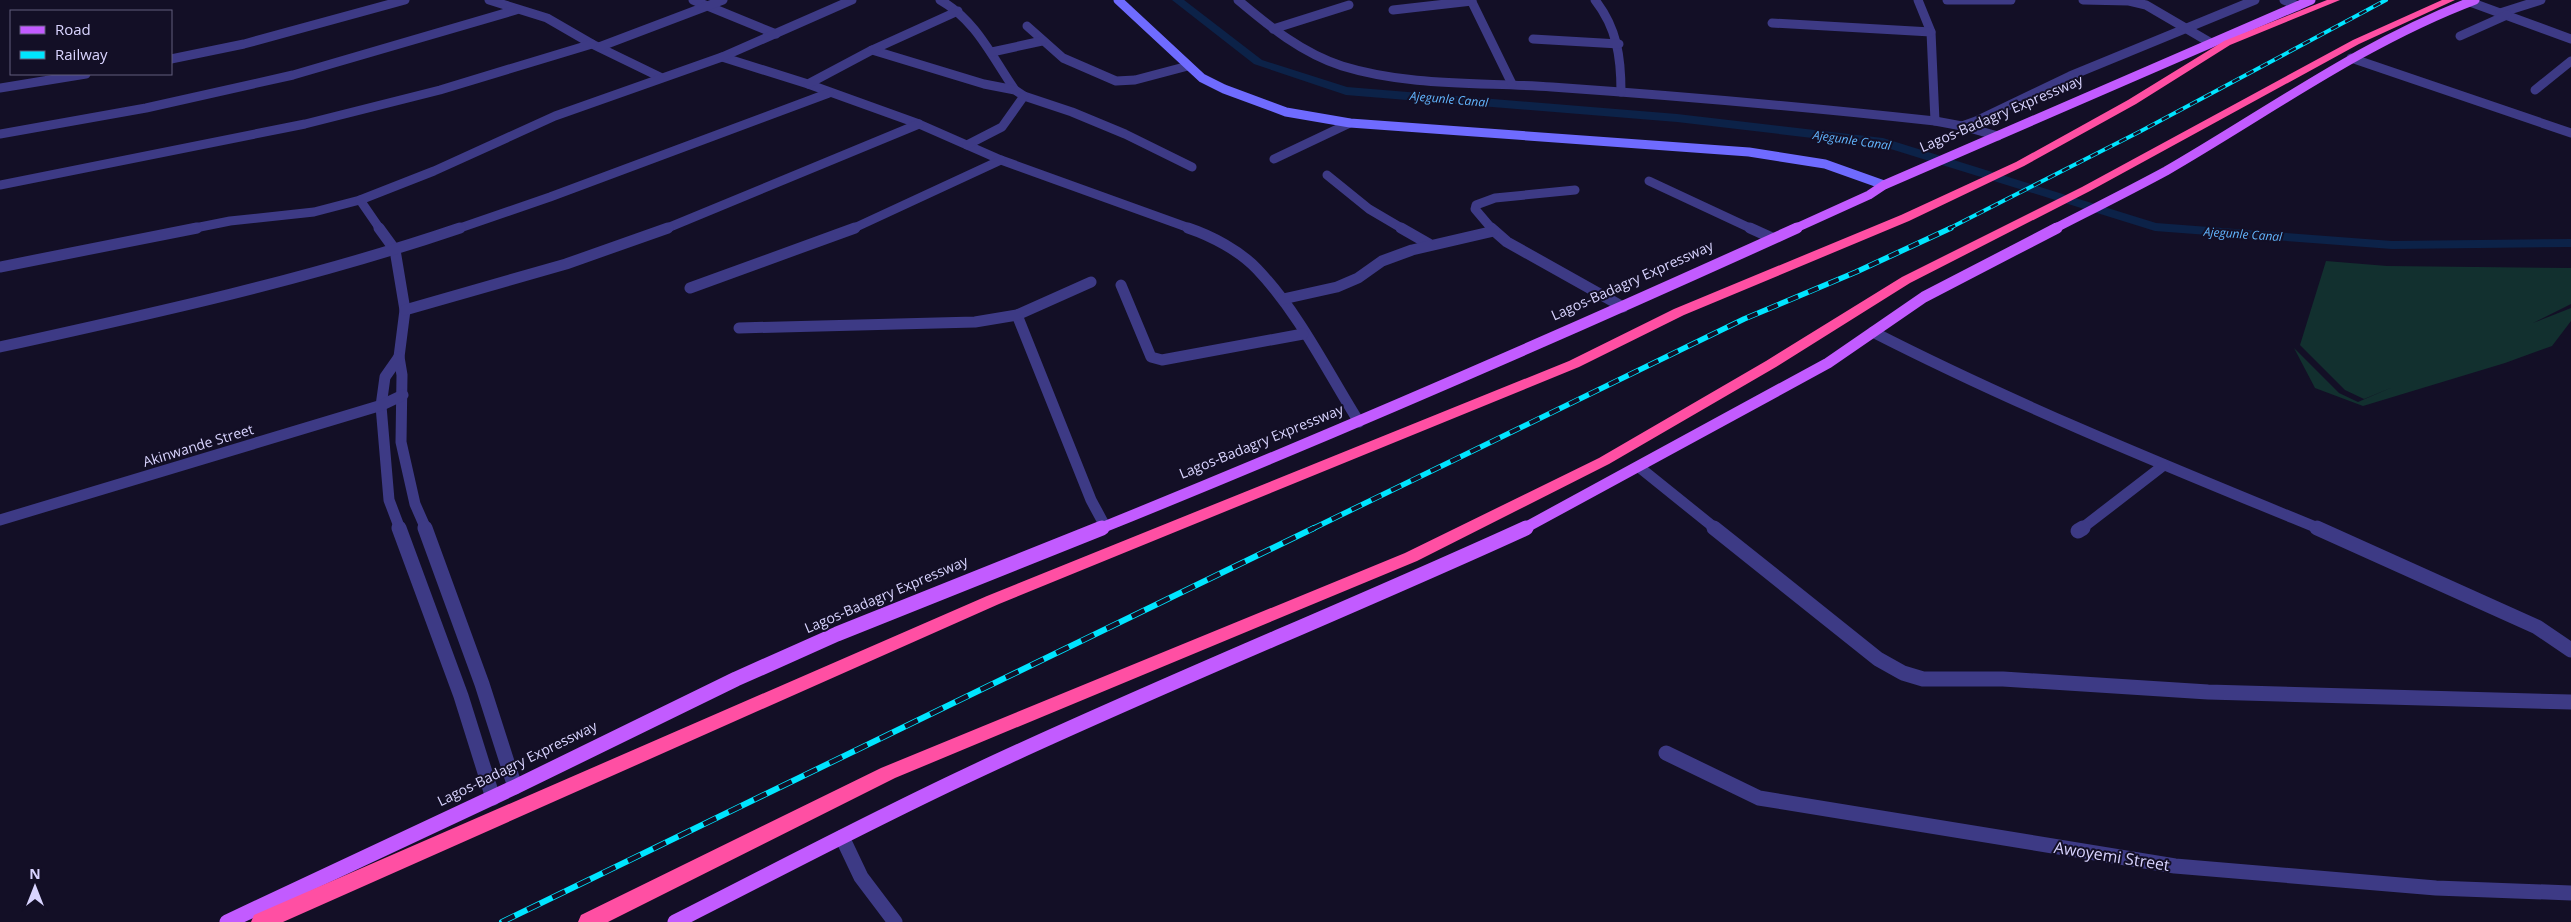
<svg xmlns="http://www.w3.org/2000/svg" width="2571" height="922" viewBox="0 0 2571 922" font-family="'Open Sans',sans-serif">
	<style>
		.green { fill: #12302f }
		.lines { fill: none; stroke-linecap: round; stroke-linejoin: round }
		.canal { fill: #0c2248; fill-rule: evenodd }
		.street-far2 { stroke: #3d3a85; stroke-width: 9 }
		.street-far1 { stroke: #3d3a85; stroke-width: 11 }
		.street { stroke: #3d3a85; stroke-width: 15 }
		.secondary { stroke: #6f6bff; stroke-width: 9 }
		.primary-far2 { stroke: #c25bff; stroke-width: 9 }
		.primary-far1 { stroke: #c25bff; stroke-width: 11 }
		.primary { stroke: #c25bff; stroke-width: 15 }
		.highway { fill: #ff4fa3; fill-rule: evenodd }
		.rail-far2-casing { stroke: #00e5ff; stroke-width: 4 }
		.rail-far1-casing { stroke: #00e5ff; stroke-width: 5.5 }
		.rail-casing { stroke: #00e5ff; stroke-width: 6 }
		.rail-far2 { stroke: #130f26; stroke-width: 2.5; stroke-dasharray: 8; stroke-linecap: butt }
		.rail-far1 { stroke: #130f26; stroke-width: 4; stroke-dasharray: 11; stroke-linecap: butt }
		.rail { stroke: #130f26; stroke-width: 4.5; stroke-dasharray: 14; stroke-linecap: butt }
		.labels { text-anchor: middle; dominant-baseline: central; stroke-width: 4; stroke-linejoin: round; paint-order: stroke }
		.far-water-label { font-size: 12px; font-style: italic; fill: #62b6ff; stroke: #130f26 }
		.street-label { font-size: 14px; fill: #d9d4ff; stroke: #130f26 }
		.near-street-label { font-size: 16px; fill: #d9d4ff; stroke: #130f26 }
	</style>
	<rect width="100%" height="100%" fill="#130f26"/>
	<path class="green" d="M2326,261L2387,266L2571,268V304L2533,323L2571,308V321L2552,346L2505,363L2363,406L2315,388L2294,348L2339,393L2358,402L2393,387L2364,399L2345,390L2300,345Z"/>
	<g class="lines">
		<path class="canal" d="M1172,0H1184L1262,60L1347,87L1677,114L1883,138L2156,223L2392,241L2571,239V247L2392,249L2155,231L1881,146L1677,122L1346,95L1254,64Z"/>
		<g class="street-far2">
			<path d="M489,0L547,18L592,44L660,77"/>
			<path d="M693,0L776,34"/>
			<path d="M940,0C976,20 992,57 1015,90"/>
			<path d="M1238,0C1270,27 1302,53 1342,66C1410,87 1482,82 1552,87C1680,96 1807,107 1935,121L1962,126L1976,121L2070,76L2255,0"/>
			<path d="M1471,0L1512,84"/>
			<path d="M1595,0C1617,28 1621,57 1621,92"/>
			<path d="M1918,0L1931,32L1935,121"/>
			<path d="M1947,0H2011"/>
			<path d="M2083,0L2129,1L2146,5L2211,43"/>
			<path d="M2284,0L2298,6"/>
			<path d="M2470,2L2571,39"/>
			<path d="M1393,10L1472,1"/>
			<path d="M2500,13L2541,0"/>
			<path d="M1772,23L1931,32"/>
			<path d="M1027,26L1063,58L1116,81L1135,80L1188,66"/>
			<path d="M1273,29L1349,5"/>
			<path d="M2460,36L2507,15"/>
			<path d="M1533,39L1619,44"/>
			<path d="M599,47L723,0"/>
			<path d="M872,50L984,84L1015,90L1024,96L1072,112L1125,134L1192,167"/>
			<path d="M992,52L1042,41"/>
			<path d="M722,57L808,84L919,124L1001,160L1192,229"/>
			<path d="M2351,58L2571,133"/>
			<path d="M171,59L244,44L405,0"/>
			<path d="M808,84L872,50L958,11"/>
			<path d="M0,88L86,74"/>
			<path d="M2535,90L2571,61"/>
			<path d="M1962,126L1998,136"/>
			<path d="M0,134L146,108L293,75L516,10"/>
			<path d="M967,145L1002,127L1024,96"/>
			<path d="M1274,159L1350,123"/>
			<path d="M1327,175L1369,209L1403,229"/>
			<path d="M1649,181L1752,229"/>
			<path d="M0,185L305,124L440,90L592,44"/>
			<path d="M190,229L230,221L314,212L360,200"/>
			<path d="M380,229L360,200L434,171L555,116L722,57L852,0"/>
			<path d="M457,229L550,197L829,93"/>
			<path d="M665,229L919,124"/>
			<path d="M852,229L1001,160"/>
			<path d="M1492,229L1475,209L1476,205L1495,198L1575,190"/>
		</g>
		<g class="street-far1">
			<path d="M379,228L395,250L405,310L399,357L402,375L401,442L415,504L426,529"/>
			<path d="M1188,228C1212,236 1240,251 1257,269C1299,313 1327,371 1359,422"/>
			<path d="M1401,228L1429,244"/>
			<path d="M1491,228L1507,242L1623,307"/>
			<path d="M1750,228L1772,238"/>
			<path d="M0,267L197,228"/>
			<path d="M1121,285L1151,357L1162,360L1303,334"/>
			<path d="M690,288L855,228"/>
			<path d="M1283,299L1337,287L1358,278L1382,261L1412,250L1494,231"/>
			<path d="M405,310L566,264L668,228"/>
			<path d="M1017,315L1091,500L1105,526"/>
			<path d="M739,328L975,322L1017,315L1091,282"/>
			<path d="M1873,332C2018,406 2169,467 2320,529"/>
			<path d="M0,347C155,313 310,279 460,228"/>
			<path d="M399,357L385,377L381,406L389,500L400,529"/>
			<path d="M1639,467L1716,529"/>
			<path d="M0,520L382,405L403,395"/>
			<path d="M2081,529L2164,465"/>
		</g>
		<g class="street">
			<path d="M399,528L461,696L493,798"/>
			<path d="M425,528L482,684L515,787"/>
			<path d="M1714,528L1878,659L1903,673L1923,679H2003L2208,692L2571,702"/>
			<path d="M2317,528L2537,627L2571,650"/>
			<path d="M2078,531L2083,528"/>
			<path d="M1666,753L1759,798L2175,866L2436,888L2571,893"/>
			<path d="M842,837L861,877L895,922"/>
		</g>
		<path class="secondary" d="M1118,0L1202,78L1224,89L1286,112L1350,123L1749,152L1825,164L1884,185"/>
		<g class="primary-far2">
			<path d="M1794,229L1869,195L1884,185L2311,0"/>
			<path d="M2054,229C2091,210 2129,191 2166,171C2268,112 2364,42 2475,0"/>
		</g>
		<g class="primary-far1">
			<path d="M1099,529C1334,434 1566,333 1797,228"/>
			<path d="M1523,529L1828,363L1924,297L2057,228"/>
		</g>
		<g class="primary">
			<path d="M227,922L515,787L736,679L837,634L1102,528"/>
			<path d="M675,922C772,873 868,822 966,776C1150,689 1340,613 1526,528"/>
		</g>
		<g class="highway">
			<path d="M2327,0H2340L2230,45L2136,104L2024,166L1909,221L1684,315L1579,367L999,604L283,922H251L254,915L987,596L1569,361L1674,309L1901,215L2016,162L2128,100L2224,41Z"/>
			<path d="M2442,0H2455L2359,44L2090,191L1910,283L1776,367L1609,464L1417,561L895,778L608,922H578L581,915L881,768L1405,553L1599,458L1766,361L1902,277L2082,187L2353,40Z"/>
		</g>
		<g class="rail-far2-casing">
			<path id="rail-far2" d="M1948,229L2141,131L2386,0"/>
		</g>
		<g class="rail-far1-casing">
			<path id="rail-far1" d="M1312,529L1744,319L1856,272L1951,228"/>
		</g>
		<g class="rail-casing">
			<path id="rail" d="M502,922L1314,528"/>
		</g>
		<use href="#rail-far2" class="rail-far2"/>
		<use href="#rail-far1" class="rail-far1"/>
		<use href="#rail" class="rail"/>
	</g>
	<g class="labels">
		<g class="far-water-label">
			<text transform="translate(1449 99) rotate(5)">Ajegunle Canal</text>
			<text transform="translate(1852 140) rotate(8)">Ajegunle Canal</text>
			<text transform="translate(2243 234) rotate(4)">Ajegunle Canal</text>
		</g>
		<g class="street-label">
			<text transform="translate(2001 113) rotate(-23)">Lagos-Badagry Expressway</text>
			<text transform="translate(1632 280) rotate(-24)">Lagos-Badagry Expressway</text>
			<text transform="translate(1261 441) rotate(-22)">Lagos-Badagry Expressway</text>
			<text transform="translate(198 445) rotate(-17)">Akinwande Street</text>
			<text transform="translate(886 594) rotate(-23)">Lagos-Badagry Expressway</text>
			<text transform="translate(517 763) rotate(-26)">Lagos-Badagry Expressway</text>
		</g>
		<g class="near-street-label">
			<text transform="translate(2112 856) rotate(9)">Awoyemi Street</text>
		</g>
	</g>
	<rect x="10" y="10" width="162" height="65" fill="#130f26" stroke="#625e7d"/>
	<rect x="20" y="26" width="25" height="8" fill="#c25bff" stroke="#625e7d"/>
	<text x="55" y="35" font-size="15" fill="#d9d4ff">Road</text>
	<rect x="20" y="51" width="25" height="8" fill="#00e5ff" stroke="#625e7d"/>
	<text x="55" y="60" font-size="15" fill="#d9d4ff">Railway</text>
	<g transform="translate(35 887)" stroke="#130f26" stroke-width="4" paint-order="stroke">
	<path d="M0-4L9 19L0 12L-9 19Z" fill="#d9d4ff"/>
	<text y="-8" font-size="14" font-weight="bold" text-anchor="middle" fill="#d9d4ff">N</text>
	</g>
</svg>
